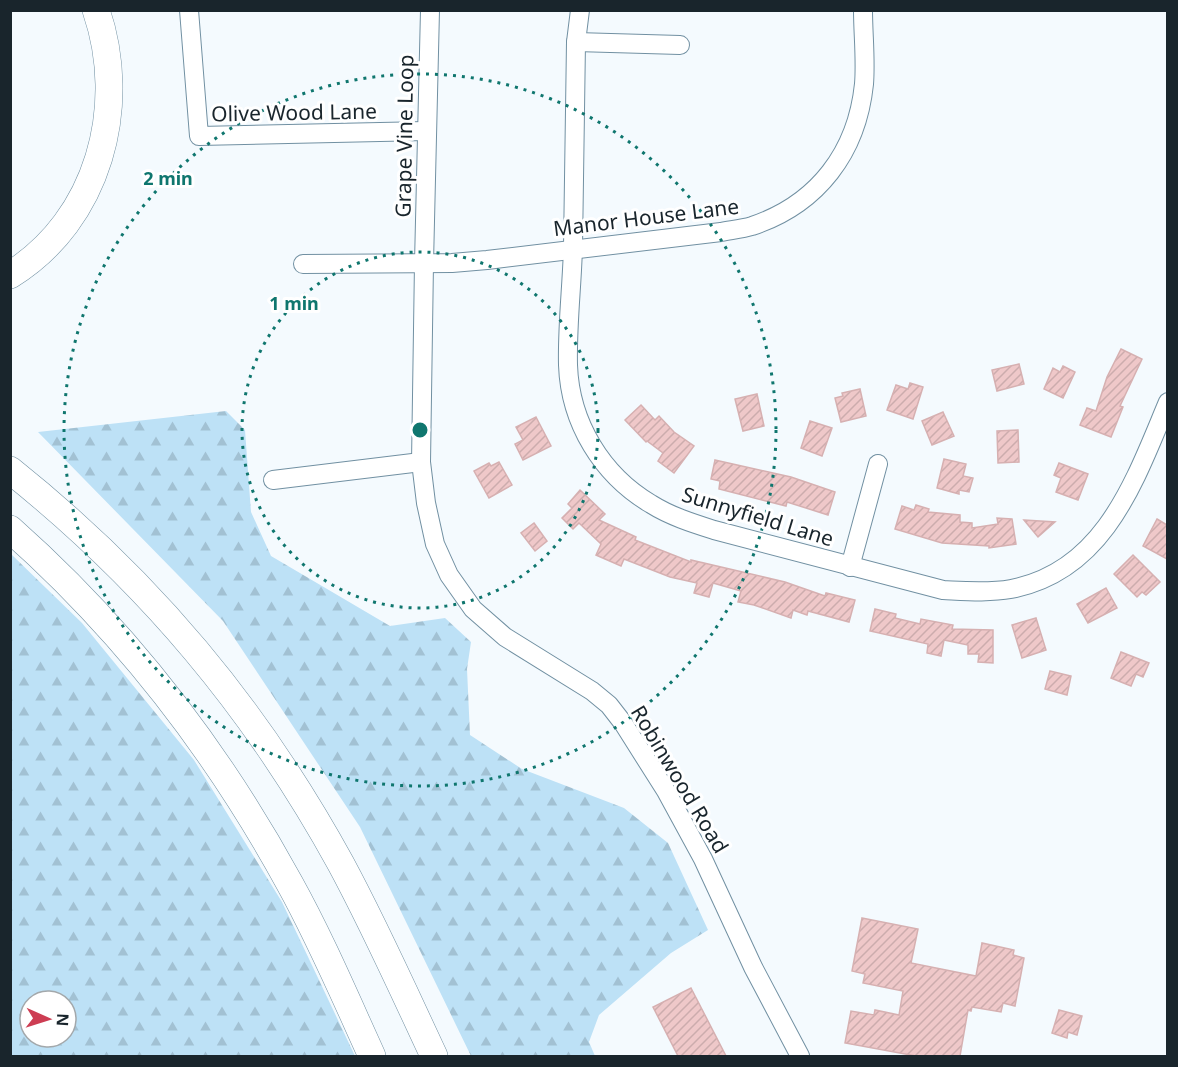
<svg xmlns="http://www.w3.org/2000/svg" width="1178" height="1067" viewBox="0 0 1178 1067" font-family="'Noto Sans',sans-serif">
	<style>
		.forest { fill: url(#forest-firs); fill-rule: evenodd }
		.building { fill: url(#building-hatch); stroke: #d6b0b1; stroke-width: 1.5 }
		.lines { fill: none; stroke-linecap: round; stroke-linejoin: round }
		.minor-casing { stroke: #7190a2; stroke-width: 20 }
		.highway-casing { stroke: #7190a2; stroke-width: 28 }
		.minor { stroke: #fff; stroke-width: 18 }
		.highway { stroke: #fff; stroke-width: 27 }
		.ring { fill: none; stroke: #0f766e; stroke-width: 3; stroke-dasharray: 3 6 }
		.labels { text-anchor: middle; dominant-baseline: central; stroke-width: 6; stroke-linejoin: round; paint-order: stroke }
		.street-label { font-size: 21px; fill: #19252c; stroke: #fff }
		.centre { fill: #0f766e; stroke: #fff; stroke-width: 3 }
		.ring-label { font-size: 18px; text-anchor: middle; font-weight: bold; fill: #0f766e; stroke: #fff; stroke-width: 6; stroke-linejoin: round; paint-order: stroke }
	</style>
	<defs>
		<pattern id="forest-firs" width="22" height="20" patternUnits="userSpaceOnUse" patternTransform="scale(1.5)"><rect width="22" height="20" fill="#bde1f6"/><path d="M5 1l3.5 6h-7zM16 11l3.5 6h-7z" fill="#a2c1d3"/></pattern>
		<pattern id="building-hatch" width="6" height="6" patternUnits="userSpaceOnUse" patternTransform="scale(1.5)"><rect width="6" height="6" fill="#efc8c9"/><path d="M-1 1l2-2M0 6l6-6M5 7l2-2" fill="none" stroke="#ccacad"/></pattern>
	</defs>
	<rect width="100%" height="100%" fill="#f4fafe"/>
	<g class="forest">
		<path d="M226,411L245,430L251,512L271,556L390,626L445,618L471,642L467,669L470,735L522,769L624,808L668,843L708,930L671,953L599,1015L589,1042L595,1056H471L360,827L223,621L38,432Z"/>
		<path d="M11,554L82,623L194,760L282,902L355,1056H11ZM30,1001H66V1037H30Z"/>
	</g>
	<g class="building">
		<path d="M1121,349L1142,359L1120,406L1123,407L1111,437L1080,425L1087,408L1096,411L1107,377Z"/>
		<path d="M1019,364L1024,384L997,391L992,370Z"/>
		<path d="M1063,366L1075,372L1063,398L1044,389L1053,368L1060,372Z"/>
		<path d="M910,383L923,387L913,419L887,410L896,385L908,389Z"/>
		<path d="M860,389L866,416L841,422L835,398L843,396L842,393Z"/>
		<path d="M757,394L764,426L743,431L735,399Z"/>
		<path d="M641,405L655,420L659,416L674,432L694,446L674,473L658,461L663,453L647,441L646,442L625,420Z"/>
		<path d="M943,412L954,436L932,445L922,421Z"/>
		<path d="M536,417L551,446L523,460L515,444L523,440L516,427Z"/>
		<path d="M810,421L832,428L822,456L801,448Z"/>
		<path d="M1018,430L1019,462L998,463L997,431Z"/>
		<path d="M944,459L966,464L963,476L973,478L969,492L959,490V494L937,488Z"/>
		<path d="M715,460L791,477L835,492L828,515L787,502L786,506L719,489L720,481L711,479Z"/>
		<path d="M499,462L512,485L489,498L474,471L489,463L491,466Z"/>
		<path d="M1059,463L1088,474L1078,500L1056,492L1061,478L1054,475Z"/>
		<path d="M580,490L605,514L599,520L636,537L635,540L691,562V560L785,582L825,596L826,593L855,600L849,622L808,611L807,615L793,610L791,618L754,605L738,602L741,591L713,583L709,597L694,593L697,583L670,577L624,559L621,566L596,555L601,544L579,523L573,529L562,518L572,508L568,504Z"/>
		<path d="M916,505L929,509L928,512L960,515V522L972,523V528L998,524L997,518L1012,519L1016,544L989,548V546L942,543L895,529L902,506L914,510Z"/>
		<path d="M1157,519L1167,525V559L1143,546Z"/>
		<path d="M1024,520L1055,522L1038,537Z"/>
		<path d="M534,523L547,541L535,551L521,533Z"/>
		<path d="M1133,555L1160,582L1146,595L1142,592L1137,597L1114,574Z"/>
		<path d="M1106,588L1117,608L1088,623L1077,604Z"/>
		<path d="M875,609L896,614L895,618L920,624L921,619L953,625L952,629L993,630V663L978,662L979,654H968V645L944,640L941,656L927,653L928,644L870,631Z"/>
		<path d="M1036,618L1046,650L1022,658L1012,625Z"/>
		<path d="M1121,652L1149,663L1143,677L1136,674L1131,686L1111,678Z"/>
		<path d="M1050,671L1071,676L1067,695L1045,689Z"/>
		<path d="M862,918L918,929L911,963L976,976L982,943L1014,950L1013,955L1024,958L1015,1006L1003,1003L1001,1012L972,1007L971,1011L968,1010L960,1056H916L845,1043L851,1011L874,1015L875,1010L899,1015L903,991L863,983L865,974L852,971Z"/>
		<path d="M691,988L726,1056H678L653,1007Z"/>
		<path d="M1059,1010L1082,1016L1077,1035L1068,1032L1067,1038L1052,1033Z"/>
	</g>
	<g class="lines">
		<g class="minor-casing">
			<g id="minor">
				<path d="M189,10L199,136L426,131"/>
				<path d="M430,10L424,263L421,462L426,503L435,544L449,575L473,609L505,637L592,691L609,705L623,723L666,791L703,859L753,967L800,1056"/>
				<path d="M580,10L576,42C575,111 574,179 573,247C572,286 567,326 568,365C570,423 602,475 651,504C670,516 692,523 714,530L943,590C965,591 989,593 1011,589C1105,571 1135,480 1168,402"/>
				<path d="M576,42L680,45"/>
				<path d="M303,264L452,263L487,260L721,232C731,230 742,229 752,226C818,204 857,152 864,84C866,60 863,34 863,10"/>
				<path d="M273,480L421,462"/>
				<path d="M850,567L878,464"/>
			</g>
		</g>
		<g class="highway-casing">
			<g id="highway">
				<path d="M10,275C99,220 129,106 96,10"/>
				<path d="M10,470C149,581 256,709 341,864C375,927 404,992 434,1056"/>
				<path d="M10,529C124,630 218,752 290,884C321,940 346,999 372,1056"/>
			</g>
		</g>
		<use href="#minor" class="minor"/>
		<use href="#highway" class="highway"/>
	</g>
	<g class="ring">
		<circle cx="420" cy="430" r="178"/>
		<circle cx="420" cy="430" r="356"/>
	</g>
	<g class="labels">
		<g class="street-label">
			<text transform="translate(294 112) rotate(-1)">Olive Wood Lane</text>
			<text transform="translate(404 136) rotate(-89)">Grape Vine Loop</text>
			<text transform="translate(646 217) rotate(-7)">Manor House Lane</text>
			<text transform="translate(758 516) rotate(17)">Sunnyfield Lane</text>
			<text transform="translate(680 779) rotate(59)">Robinwood Road</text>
		</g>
	</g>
	<circle cx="420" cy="430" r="9" class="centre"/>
	<g class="ring-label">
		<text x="168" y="185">2 min</text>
		<text x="294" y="310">1 min</text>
	</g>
	<rect width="1178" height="1067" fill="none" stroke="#19252c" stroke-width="24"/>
	<g transform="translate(48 1019) rotate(93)"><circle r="28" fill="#ffffff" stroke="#a3a8ab" stroke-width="1.5"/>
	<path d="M0-4.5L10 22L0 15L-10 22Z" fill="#cd3d53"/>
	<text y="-9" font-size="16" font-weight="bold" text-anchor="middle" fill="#19252c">N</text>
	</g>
</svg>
